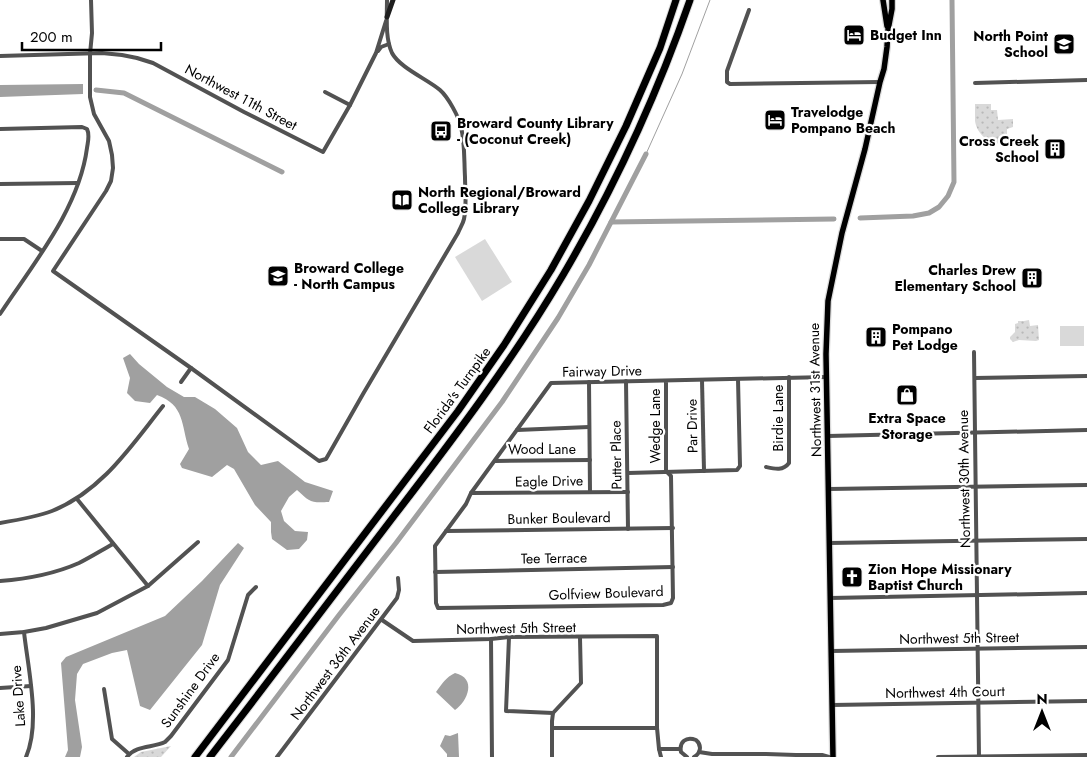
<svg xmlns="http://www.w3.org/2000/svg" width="1087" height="757" viewBox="0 0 1087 757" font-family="Jost,sans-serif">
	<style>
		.park { fill: url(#park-dots) }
		.pitch { fill: #d9d9d9 }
		.water { fill: #a0a0a0 }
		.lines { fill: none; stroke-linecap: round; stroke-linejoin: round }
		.stream { stroke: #a0a0a0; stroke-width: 1 }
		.canal { stroke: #a0a0a0; stroke-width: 5 }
		.primary-casing { stroke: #dbdbdb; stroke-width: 8 }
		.highway-casing { stroke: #dbdbdb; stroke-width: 9 }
		.street { stroke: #525252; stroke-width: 4 }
		.secondary { stroke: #1f1f1f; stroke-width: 5 }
		.primary { stroke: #000; stroke-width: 5.5 }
		.highway { stroke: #000; stroke-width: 7 }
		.labels { text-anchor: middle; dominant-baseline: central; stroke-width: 4.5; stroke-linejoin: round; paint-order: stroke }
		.poi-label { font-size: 14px; font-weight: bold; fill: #000; stroke: #fff; text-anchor: start }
		.street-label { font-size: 14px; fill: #000; stroke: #fff }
	</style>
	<defs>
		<pattern id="park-dots" width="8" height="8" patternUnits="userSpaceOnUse" patternTransform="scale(1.25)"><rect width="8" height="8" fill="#d9d9d9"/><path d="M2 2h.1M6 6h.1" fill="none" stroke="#b8b8b8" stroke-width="1.8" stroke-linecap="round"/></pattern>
	</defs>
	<rect width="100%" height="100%" fill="#fff"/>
	<g class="park">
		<path d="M975,104H991V110H997L998,120L1013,119V127L1007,129V143H1003V144C990,144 977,135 975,121C975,116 975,110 975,104Z"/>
		<path d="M1029,320L1030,326L1038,325L1039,340L1036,341L1019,340L1013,342L1010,339V337L1015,332V324L1018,323V321H1024Z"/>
		<path d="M171,746L161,757H134L141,752Z"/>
	</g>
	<g class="pitch">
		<path d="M485,239L512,282L482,301L455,257Z"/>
		<rect x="1060" y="326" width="24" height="20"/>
	</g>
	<g class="water">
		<path d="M83,84V94L0,97V85Z"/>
		<path d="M130,354L139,364L167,387L184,397H195L215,409L237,428L248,452L261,465L278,461L305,482L333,491L329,502C310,503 310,502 297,490L289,497L281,511L284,521L295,531L308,532L307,540L299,549L287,550L272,539L271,532V522L255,505L234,469L227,465L212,477L182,468L180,464L189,449C181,425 185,405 157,395L150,403L135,401L127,393L130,378L123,358Z"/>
		<path d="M238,543L244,548L220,585L202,645L150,710L140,706L127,650L112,653L83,664L77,674L75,700L82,747L80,757H65L68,750L61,663L66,657L165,616L202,581Z"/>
		<path d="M455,673C477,678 468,701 455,710L436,692C442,684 446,677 455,673Z"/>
		<path d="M458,733L459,757H447V754L440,746L445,735L450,736Z"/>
	</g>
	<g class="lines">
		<path class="stream" d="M646,154L682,74L710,0"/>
		<g class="canal">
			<path d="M96,90L124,93L282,172"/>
			<path d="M860,218L913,216L929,213L939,207L948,196L954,182L952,0"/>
			<path d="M611,222L834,219"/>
			<path d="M231,757L339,615L396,543L502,402L558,318L589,265L646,154"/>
		</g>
		<g class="primary-casing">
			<g id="primary">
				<path d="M883,0L887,26"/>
				<path d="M833,757L826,354L828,301L842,233L865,149L880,82L884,69L887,47L888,30L892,9V0"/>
			</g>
		</g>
		<g class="highway-casing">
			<g id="highway">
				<path d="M195,757L458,411L504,345L551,270L589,201L626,126L660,48L676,0"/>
				<path d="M210,757C272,677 333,596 394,516C454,438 513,360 563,275C614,188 657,95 690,0"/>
			</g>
		</g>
		<g class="street">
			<path d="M91,0L92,33L90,54V97L94,114L109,141L112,155L113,168L111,181L106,191L53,271L191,368L319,461L326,459L363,394L458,233C460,228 463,224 464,219C467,205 465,190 465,177C464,160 465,143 461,127C459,117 448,97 440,90C427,79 400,68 392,53C385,38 387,17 387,0"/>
			<path d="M749,10L727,71V82L730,84L880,82"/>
			<path d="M378,51L381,47L389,44"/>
			<path d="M0,56L102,53L122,55L137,58L153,63L244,112L323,152L350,105L376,53L386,21"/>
			<path d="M975,83L1087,80"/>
			<path d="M325,92L350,105"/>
			<path d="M0,129L82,127L87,129C90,135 88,141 87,148C79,209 33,264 0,314"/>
			<path d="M0,184L78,183"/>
			<path d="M0,239H24L42,251"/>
			<path d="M974,352L979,757"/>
			<path d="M975,378L1087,376"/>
			<path d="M702,380L704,471"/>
			<path d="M626,381L628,529"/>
			<path d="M666,381V471L671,476L673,598L671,603L663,605L438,608L436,603L435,546L466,504L471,493L551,383L827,377"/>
			<path d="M181,382L191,368"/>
			<path d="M589,382L590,492"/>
			<path d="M517,430L589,427"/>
			<path d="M828,436L1087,430"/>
			<path d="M495,461L590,460"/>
			<path d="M766,467C775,469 783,471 789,463V377"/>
			<path d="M628,473L737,470L740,466L738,379"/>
			<path d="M829,489L1087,485"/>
			<path d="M471,493L628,492"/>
			<path d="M77,499L148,586"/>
			<path d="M0,523C18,520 36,517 52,511C102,491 131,446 163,406"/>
			<path d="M446,531L673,528"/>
			<path d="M829,543L1087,539"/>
			<path d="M435,572L673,567"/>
			<path d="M0,581C27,579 54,574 79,563C91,557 102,550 113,544"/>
			<path d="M830,598L1087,593"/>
			<path d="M382,620L413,641L491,639L509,637L657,636V728L659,749L661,757"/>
			<path d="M24,632C28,669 41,723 26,757"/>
			<path d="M0,634L24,632L46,628L97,613L148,586L198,542"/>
			<path d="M509,637L506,711L553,713"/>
			<path d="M491,639L492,757"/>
			<path d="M831,651L1087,647"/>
			<path d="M0,688L31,686"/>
			<path d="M104,689L112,739L129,754"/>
			<path d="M832,705L1087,701"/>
			<path d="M552,728H657"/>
			<path d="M659,749H680"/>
			<path d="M699,752L712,754H766L796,755H822L829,757"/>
			<path d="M127,757C136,745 153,748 165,742C167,740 169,738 171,736L228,660L248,595L256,587"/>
			<path d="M277,757L397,598L399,590L398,578"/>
			<path d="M552,757V721L553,713L581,683L580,638"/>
			<path d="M687,757L681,752C679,742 686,736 696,740C702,745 701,753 694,757"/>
			<path d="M938,757L1087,755"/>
		</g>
		<path class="secondary" d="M387,17L393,0"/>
		<use href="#primary" class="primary"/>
		<use href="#highway" class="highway"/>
	</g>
	<defs>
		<g id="hotel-square" transform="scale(1.125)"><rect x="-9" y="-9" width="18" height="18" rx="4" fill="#000" stroke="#fff"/><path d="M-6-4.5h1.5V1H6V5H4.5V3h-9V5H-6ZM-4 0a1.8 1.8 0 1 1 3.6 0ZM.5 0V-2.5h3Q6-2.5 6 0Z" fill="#fff"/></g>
		<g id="school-square" transform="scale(1.125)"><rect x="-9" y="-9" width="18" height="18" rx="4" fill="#000" stroke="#fff"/><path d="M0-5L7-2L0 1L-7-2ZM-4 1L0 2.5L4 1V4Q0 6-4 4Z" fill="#fff"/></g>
		<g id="bus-square" transform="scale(1.125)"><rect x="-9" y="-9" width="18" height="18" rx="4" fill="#000" stroke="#fff"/><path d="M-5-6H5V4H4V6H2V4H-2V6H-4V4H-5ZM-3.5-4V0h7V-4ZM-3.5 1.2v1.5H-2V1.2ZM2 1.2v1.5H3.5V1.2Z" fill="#fff"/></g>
		<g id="building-square" transform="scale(1.125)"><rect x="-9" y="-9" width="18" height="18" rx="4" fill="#000" stroke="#fff"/><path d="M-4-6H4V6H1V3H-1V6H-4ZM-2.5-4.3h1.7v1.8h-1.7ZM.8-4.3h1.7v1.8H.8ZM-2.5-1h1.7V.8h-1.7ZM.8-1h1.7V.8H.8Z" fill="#fff"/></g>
		<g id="library-square" transform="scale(1.125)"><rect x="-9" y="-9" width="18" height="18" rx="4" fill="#000" stroke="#fff"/><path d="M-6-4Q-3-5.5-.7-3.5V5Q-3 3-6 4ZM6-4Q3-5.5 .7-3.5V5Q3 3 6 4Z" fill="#fff"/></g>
		<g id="university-square" transform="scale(1.125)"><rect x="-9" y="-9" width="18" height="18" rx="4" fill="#000" stroke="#fff"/><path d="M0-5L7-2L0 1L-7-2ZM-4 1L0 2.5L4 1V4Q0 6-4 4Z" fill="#fff"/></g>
		<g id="shop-square" transform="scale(1.125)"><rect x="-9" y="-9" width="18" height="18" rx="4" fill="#000" stroke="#fff"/><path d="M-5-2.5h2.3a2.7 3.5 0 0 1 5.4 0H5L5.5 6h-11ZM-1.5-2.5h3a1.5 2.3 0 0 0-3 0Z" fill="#fff"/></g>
		<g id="church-square" transform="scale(1.125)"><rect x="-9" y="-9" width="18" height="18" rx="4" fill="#000" stroke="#fff"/><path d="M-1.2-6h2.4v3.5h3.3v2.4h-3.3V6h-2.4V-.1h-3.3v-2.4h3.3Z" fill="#fff"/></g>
	</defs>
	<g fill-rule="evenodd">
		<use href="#hotel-square" x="854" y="35"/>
		<use href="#school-square" x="1064" y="44"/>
		<use href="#hotel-square" x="775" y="120"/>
		<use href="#bus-square" x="441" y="131"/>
		<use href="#building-square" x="1055" y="149"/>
		<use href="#library-square" x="402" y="200"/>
		<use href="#university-square" x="278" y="276"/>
		<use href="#building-square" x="1032" y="278"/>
		<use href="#building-square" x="876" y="337"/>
		<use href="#shop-square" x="907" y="395"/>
		<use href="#church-square" x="852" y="577"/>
	</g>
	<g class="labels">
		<g class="poi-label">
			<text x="870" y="35">Budget Inn</text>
			<text x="1048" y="36" text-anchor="end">North Point<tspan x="1048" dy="16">School</tspan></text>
			<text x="791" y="112">Travelodge<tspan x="791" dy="16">Pompano Beach</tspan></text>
			<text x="457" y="123">Broward County Library<tspan x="457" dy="16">- (Coconut Creek)</tspan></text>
			<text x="1039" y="141" text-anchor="end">Cross Creek<tspan x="1039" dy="16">School</tspan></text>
			<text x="418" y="192">North Regional/Broward<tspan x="418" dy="16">College Library</tspan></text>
			<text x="294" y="268">Broward College<tspan x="294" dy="16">- North Campus</tspan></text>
			<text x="1016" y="270" text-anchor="end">Charles Drew<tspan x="1016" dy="16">Elementary School</tspan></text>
			<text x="892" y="329">Pompano<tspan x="892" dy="16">Pet Lodge</tspan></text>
			<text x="907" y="418" text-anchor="middle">Extra Space<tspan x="907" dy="16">Storage</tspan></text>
			<text x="868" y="569">Zion Hope Missionary<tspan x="868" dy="16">Baptist Church</tspan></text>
		</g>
		<g class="street-label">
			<text transform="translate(241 97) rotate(28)">Northwest 11th Street</text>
			<text transform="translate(602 371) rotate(-1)">Fairway Drive</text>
			<text transform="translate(457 390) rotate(-54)">Florida's Turnpike</text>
			<text transform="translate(815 390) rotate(-91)">Northwest 31st Avenue</text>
			<text transform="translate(778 418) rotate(-90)">Birdie Lane</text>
			<text transform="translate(655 426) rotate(-90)">Wedge Lane</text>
			<text transform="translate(692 426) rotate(-91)">Par Drive</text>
			<text x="542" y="449">Wood Lane</text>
			<text transform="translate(616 455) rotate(-91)">Putter Place</text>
			<text transform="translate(964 479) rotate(-91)">Northwest 30th Avenue</text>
			<text transform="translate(549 481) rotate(-1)">Eagle Drive</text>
			<text transform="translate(559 518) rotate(-1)">Bunker Boulevard</text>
			<text transform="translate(554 558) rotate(-1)">Tee Terrace</text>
			<text transform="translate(606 593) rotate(-2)">Golfview Boulevard</text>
			<text transform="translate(516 628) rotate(-1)">Northwest 5th Street</text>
			<text transform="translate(959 638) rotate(-1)">Northwest 5th Street</text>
			<text transform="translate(335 663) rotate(-53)">Northwest 36th Avenue</text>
			<text transform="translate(190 690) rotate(-54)">Sunshine Drive</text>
			<text transform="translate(945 692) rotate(-1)">Northwest 4th Court</text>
			<text transform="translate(18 696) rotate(-94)">Lake Drive</text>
		</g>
	</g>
	<g transform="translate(1042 712)" stroke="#ffffff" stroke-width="4" paint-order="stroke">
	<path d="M0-4L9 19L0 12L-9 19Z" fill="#000000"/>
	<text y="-8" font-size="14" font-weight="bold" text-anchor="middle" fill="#000000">N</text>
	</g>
	<path d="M22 42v8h139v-8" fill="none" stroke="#000000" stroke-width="2.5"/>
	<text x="30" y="42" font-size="15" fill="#000000" stroke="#ffffff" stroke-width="4" paint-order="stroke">200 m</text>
</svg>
